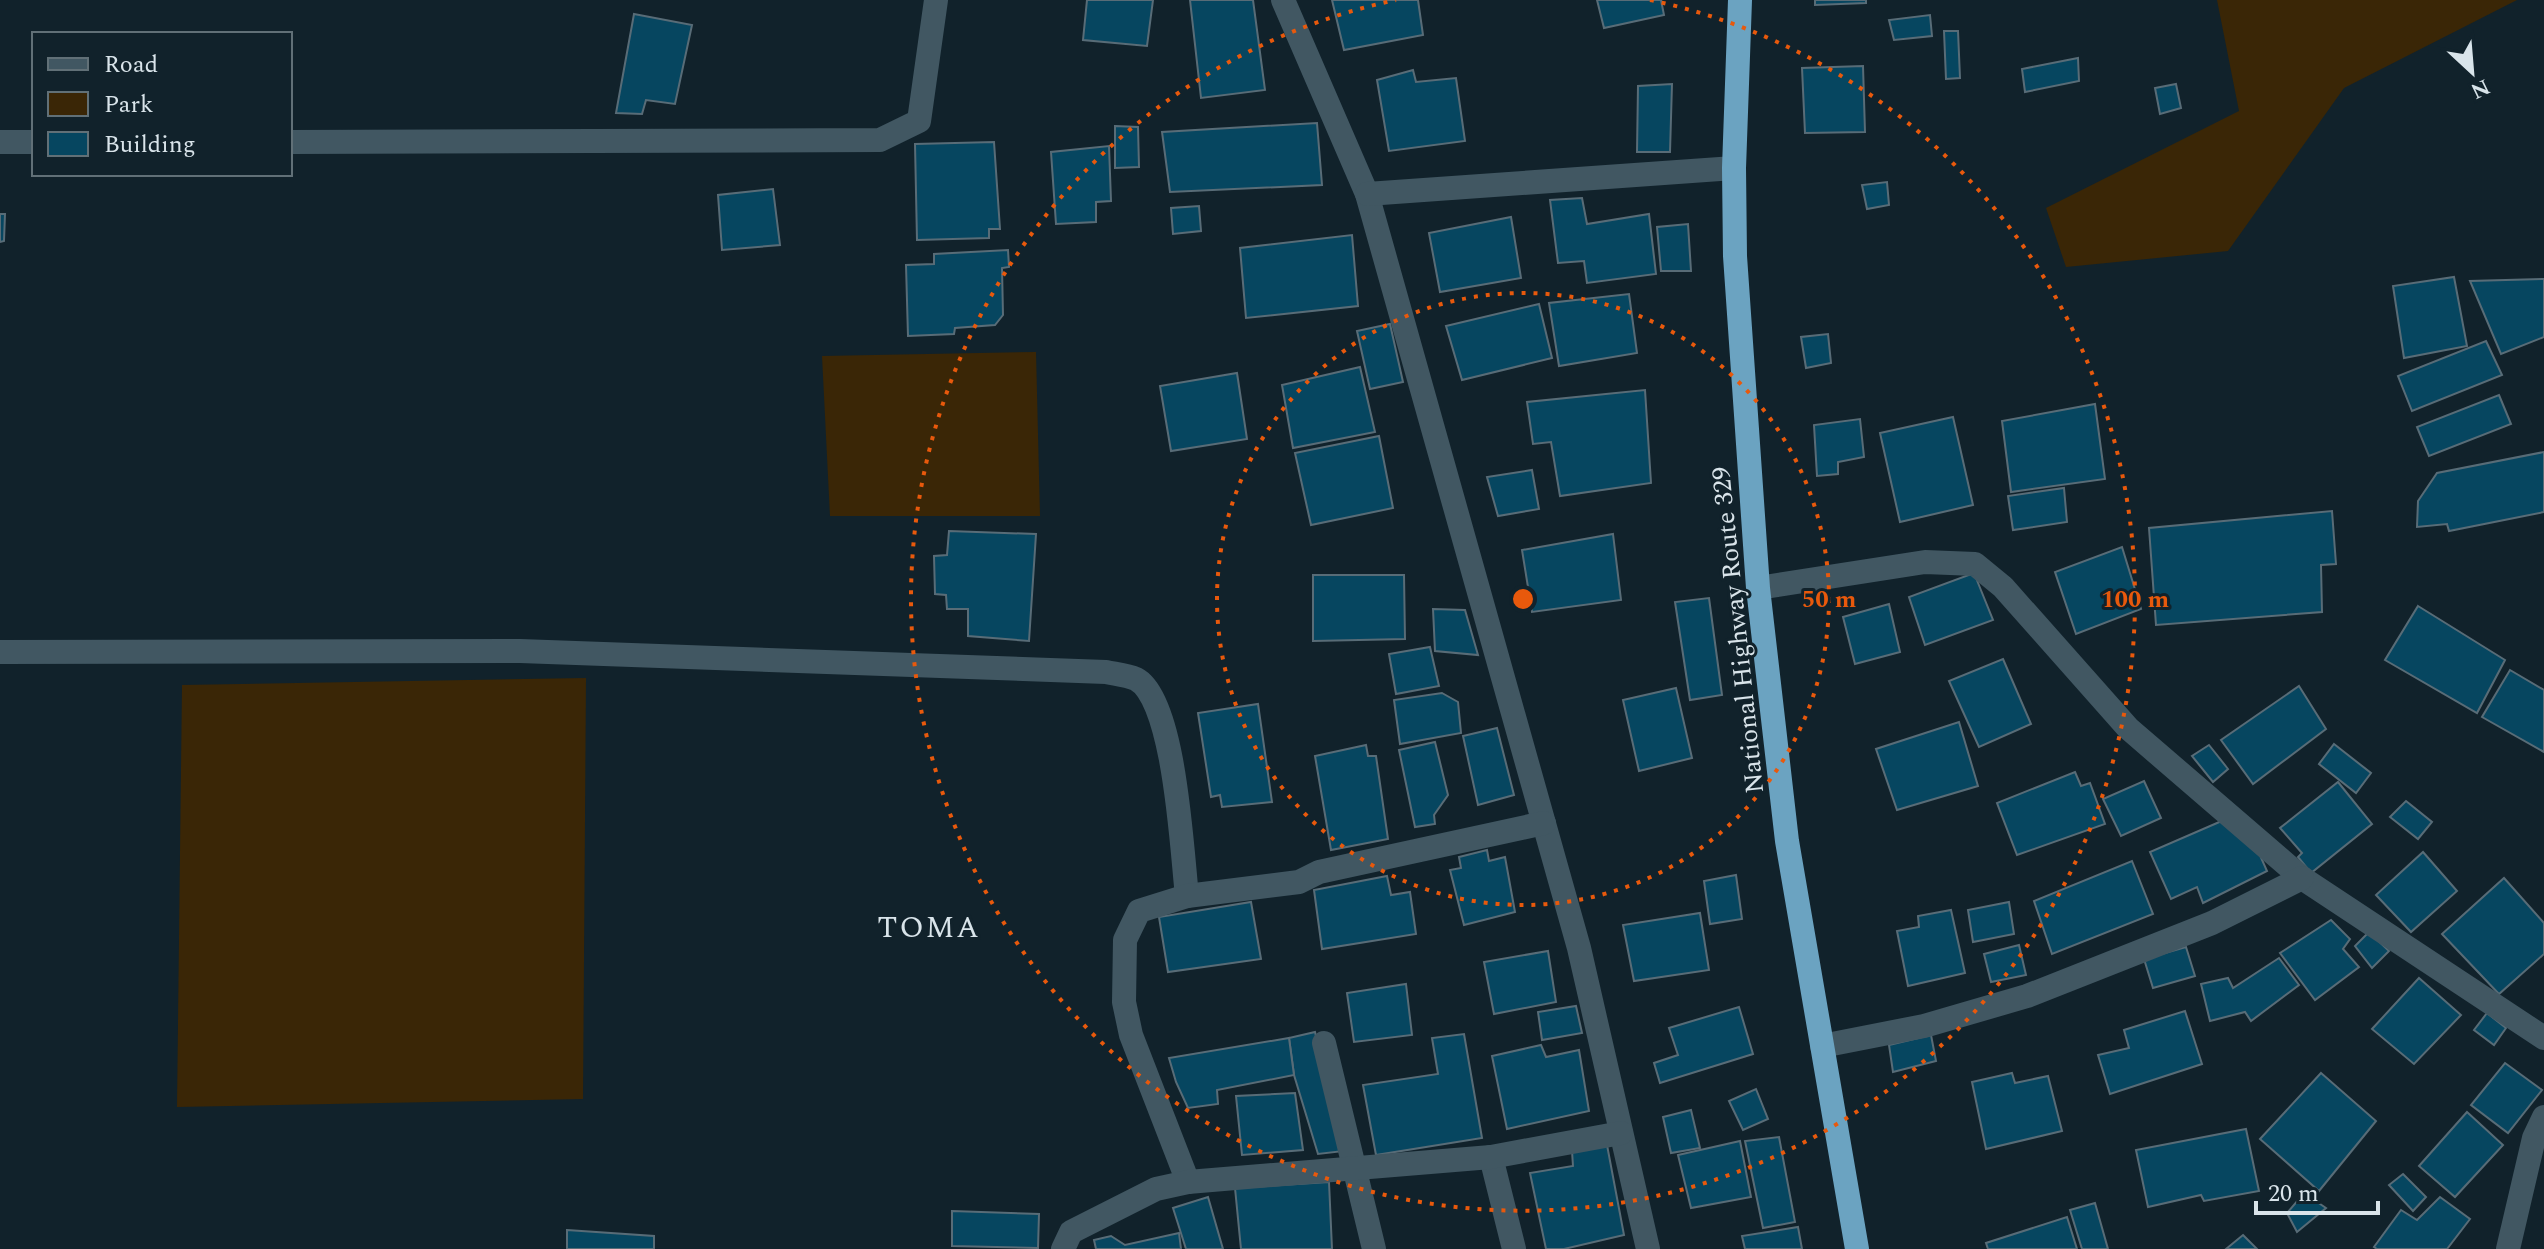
<svg xmlns="http://www.w3.org/2000/svg" width="2544" height="1249" viewBox="0 0 2544 1249" font-family="Spectral,serif">
	<style>
		.green { fill: #3a2606 }
		.building { fill: #064660; stroke: #586c77; stroke-width: 2 }
		.lines { fill: none; stroke-linecap: round; stroke-linejoin: round }
		.minor { stroke: #415762; stroke-width: 24 }
		.highway { stroke: #6ba3c1; stroke-width: 24 }
		.ring { fill: none; stroke: #e8590c; stroke-width: 4; stroke-dasharray: 4 8 }
		.labels { text-anchor: middle; dominant-baseline: central; stroke-width: 6; stroke-linejoin: round; paint-order: stroke }
		.street-label { font-size: 26px; fill: #d9e4ea; stroke: #11222b }
		.quarter-label { font-size: 30px; letter-spacing: 2px; fill: #d9e4ea; stroke: #11222b }
		.centre { fill: #e8590c; stroke: #11222b; stroke-width: 4 }
		.ring-label { font-size: 24px; text-anchor: middle; font-weight: bold; fill: #e8590c; stroke: #11222b; stroke-width: 6; stroke-linejoin: round; paint-order: stroke }
	</style>
	<rect width="100%" height="100%" fill="#11222b"/>
	<g class="green">
		<path d="M2217,0H2517L2344,88L2228,251L2066,267L2046,208L2239,111Z"/>
		<path d="M1036,352L1040,516H830L822,356Z"/>
		<path d="M586,678L583,1099L177,1107L182,685Z"/>
	</g>
	<g class="building">
		<path d="M1087,0H1153L1147,46L1083,40Z"/>
		<path d="M1190,0H1253L1265,90L1201,98Z"/>
		<path d="M1332,0H1418L1423,35L1344,50Z"/>
		<path d="M1597,0H1661L1664,15L1604,28Z"/>
		<path d="M1815,0H1866V3L1815,5Z"/>
		<path d="M634,14L692,25L675,104L646,100L642,114L616,113Z"/>
		<path d="M1930,15L1932,36L1894,40L1889,20Z"/>
		<path d="M1944,31H1958L1960,78L1946,79Z"/>
		<path d="M2078,58L2079,81L2025,92L2022,69Z"/>
		<path d="M1863,66L1865,132L1805,133L1802,68Z"/>
		<path d="M1413,70L1416,82L1456,78L1465,141L1389,151L1377,80Z"/>
		<path d="M1672,84L1670,152H1637L1638,86Z"/>
		<path d="M2176,84L2181,108L2160,114L2155,88Z"/>
		<path d="M1317,123L1322,185L1170,192L1162,132Z"/>
		<path d="M1115,126L1138,127L1139,167L1115,168Z"/>
		<path d="M994,142L1000,229H989V238L917,240L915,144Z"/>
		<path d="M1109,146L1111,201L1096,202V222L1056,224L1051,152Z"/>
		<path d="M1887,182L1889,205L1867,209L1862,185Z"/>
		<path d="M773,189L780,245L722,250L718,195Z"/>
		<path d="M1582,198L1587,224L1649,214L1656,274L1587,283L1584,261L1558,263L1550,200Z"/>
		<path d="M1199,206L1201,231L1173,234L1171,208Z"/>
		<path d="M0,214H5L4,241L0,242Z"/>
		<path d="M1511,217L1521,278L1440,292L1429,233Z"/>
		<path d="M1688,224L1691,271H1661L1657,227Z"/>
		<path d="M1352,235L1358,306L1246,318L1240,248Z"/>
		<path d="M1008,250L1009,267L1002,268L1003,315L995,325L955,328L954,334L908,336L906,265L934,264V254Z"/>
		<path d="M2454,277L2467,346L2404,358L2393,286Z"/>
		<path d="M2544,279V337L2501,354L2470,281Z"/>
		<path d="M1629,294L1637,353L1559,366L1549,303Z"/>
		<path d="M1539,304L1552,358L1462,380L1446,326Z"/>
		<path d="M1390,324L1403,382L1370,389L1357,331Z"/>
		<path d="M1828,334L1831,363L1806,368L1801,337Z"/>
		<path d="M2486,341L2502,375L2412,411L2398,376Z"/>
		<path d="M1360,367L1375,432L1293,448L1282,385Z"/>
		<path d="M1237,373L1247,439L1171,451L1160,386Z"/>
		<path d="M1645,390L1651,483L1560,496L1551,442L1533,444L1527,402Z"/>
		<path d="M2499,395L2511,424L2429,456L2417,427Z"/>
		<path d="M2095,404L2105,479L2011,492L2002,421Z"/>
		<path d="M1953,417L1973,505L1900,522L1880,433Z"/>
		<path d="M1860,419L1864,457L1838,462V474L1817,476L1814,425Z"/>
		<path d="M1379,436L1393,508L1311,525L1295,453Z"/>
		<path d="M2544,452V512L2449,531L2447,524L2417,527L2418,501L2437,473Z"/>
		<path d="M1532,470L1539,509L1498,516L1487,477Z"/>
		<path d="M2064,488L2067,522L2013,530L2008,496Z"/>
		<path d="M2332,511L2336,564L2321,565L2322,612L2156,625L2149,528Z"/>
		<path d="M949,531L1036,534L1029,641L968,636V609H947L946,595L935,594L934,556L947,555Z"/>
		<path d="M1613,534L1621,600L1532,612L1522,550Z"/>
		<path d="M2122,547L2141,609L2076,634L2055,572Z"/>
		<path d="M1974,573L1993,620L1925,645L1909,597Z"/>
		<path d="M1313,575H1404L1405,639L1313,641Z"/>
		<path d="M1709,598L1722,695L1690,700L1675,602Z"/>
		<path d="M1889,604L1900,652L1855,664L1843,617Z"/>
		<path d="M2418,606L2505,660L2477,713L2385,660Z"/>
		<path d="M1433,609L1465,610L1478,655L1435,651Z"/>
		<path d="M1430,647L1439,686L1396,694L1389,654Z"/>
		<path d="M2003,659L2031,724L1979,747L1949,681Z"/>
		<path d="M2510,670L2544,690V752L2482,717Z"/>
		<path d="M2299,686L2326,729L2253,784L2221,740Z"/>
		<path d="M1676,688L1692,758L1639,771L1623,700Z"/>
		<path d="M1442,693L1458,702L1461,733L1400,744L1394,700Z"/>
		<path d="M1258,704L1272,802L1222,807L1220,795L1211,797L1198,713Z"/>
		<path d="M1959,722L1978,786L1897,810L1876,749Z"/>
		<path d="M1497,728L1514,795L1478,805L1463,736Z"/>
		<path d="M1435,742L1448,795L1434,815L1435,824L1415,827L1399,750Z"/>
		<path d="M2334,744L2371,773L2356,793L2319,764Z"/>
		<path d="M1366,745L1368,756H1376L1388,839L1331,850L1315,756Z"/>
		<path d="M2209,745L2228,769L2213,782L2192,756Z"/>
		<path d="M2075,772L2081,786L2090,783L2105,824L2017,855L1997,803Z"/>
		<path d="M2144,781L2161,818L2121,836L2103,799Z"/>
		<path d="M2338,782L2372,824L2311,873L2298,857L2302,853L2280,828Z"/>
		<path d="M2406,801L2432,822L2418,839L2390,817Z"/>
		<path d="M2224,820L2255,844L2267,871L2203,903L2197,887L2171,899L2150,852Z"/>
		<path d="M1487,850L1489,861L1505,857L1515,912L1464,925L1450,870L1461,868L1459,857Z"/>
		<path d="M2423,852L2457,891L2411,932L2376,895Z"/>
		<path d="M2132,861L2153,914L2052,954L2034,901Z"/>
		<path d="M1736,875L1742,919L1710,924L1704,881Z"/>
		<path d="M1387,876L1391,895L1410,892L1416,934L1322,949L1314,890Z"/>
		<path d="M2504,878L2544,923V954L2499,994L2442,934Z"/>
		<path d="M1251,902L1261,959L1168,972L1159,917Z"/>
		<path d="M2009,902L2014,934L1973,942L1968,910Z"/>
		<path d="M1951,910L1965,973L1908,986L1897,931L1919,927L1918,916Z"/>
		<path d="M1700,913L1709,970L1634,981L1623,925Z"/>
		<path d="M2331,920L2350,939L2343,949L2359,967L2315,1000L2280,953Z"/>
		<path d="M2369,932L2389,951L2372,968L2355,946Z"/>
		<path d="M2019,945L2026,975L1991,982L1984,954Z"/>
		<path d="M2186,947L2195,976L2153,988L2144,959Z"/>
		<path d="M1548,951L1556,1002L1494,1014L1484,962Z"/>
		<path d="M2279,958L2299,985L2251,1021L2245,1012L2210,1021L2201,984L2228,978L2233,988Z"/>
		<path d="M2419,978L2461,1015L2414,1064L2372,1029Z"/>
		<path d="M1406,984L1412,1035L1354,1042L1347,993Z"/>
		<path d="M1576,1006L1582,1033L1542,1040L1538,1012Z"/>
		<path d="M1739,1007L1753,1054L1660,1083L1654,1063L1678,1055L1669,1028Z"/>
		<path d="M2185,1011L2202,1064L2110,1094L2098,1055L2129,1048L2124,1030Z"/>
		<path d="M2487,1013L2506,1028L2494,1045L2474,1030Z"/>
		<path d="M1315,1032L1344,1151L1318,1154L1294,1075L1289,1038Z"/>
		<path d="M1464,1034L1482,1138L1376,1155L1363,1085L1438,1074L1432,1038Z"/>
		<path d="M1931,1035L1936,1061L1893,1072L1889,1045Z"/>
		<path d="M1289,1038L1294,1075L1217,1090L1218,1104L1188,1108L1176,1082L1169,1058Z"/>
		<path d="M1541,1045L1546,1057L1579,1050L1589,1111L1507,1129L1492,1056Z"/>
		<path d="M2505,1063L2542,1090L2508,1133L2471,1105Z"/>
		<path d="M2012,1073L2015,1083L2048,1076L2062,1131L1986,1149L1972,1082Z"/>
		<path d="M2321,1073L2376,1121L2319,1191L2260,1139Z"/>
		<path d="M1756,1089L1768,1119L1743,1130L1729,1101Z"/>
		<path d="M1295,1093L1303,1150L1242,1155L1236,1096Z"/>
		<path d="M1691,1110L1700,1148L1671,1153L1663,1117Z"/>
		<path d="M2467,1112L2503,1145L2455,1197L2419,1166Z"/>
		<path d="M2246,1129L2259,1191L2204,1201L2201,1195L2148,1207L2136,1150Z"/>
		<path d="M1779,1137L1795,1222L1763,1228L1745,1141Z"/>
		<path d="M1740,1141L1751,1197L1691,1208L1678,1155Z"/>
		<path d="M1607,1145L1624,1235L1564,1249H1546L1530,1173L1573,1166L1572,1151Z"/>
		<path d="M2403,1174L2426,1197L2413,1211L2389,1185Z"/>
		<path d="M1329,1182L1332,1249H1241L1235,1188Z"/>
		<path d="M2304,1193L2326,1208L2297,1232L2287,1213Z"/>
		<path d="M1208,1197L1223,1249H1186L1173,1208Z"/>
		<path d="M2440,1197L2470,1219L2447,1249H2377L2374,1247L2401,1210L2417,1220Z"/>
		<path d="M2095,1203L2108,1249H2082L2070,1210Z"/>
		<path d="M952,1211L1039,1214L1038,1248L952,1246Z"/>
		<path d="M2067,1217L2077,1249H1988L1986,1243Z"/>
		<path d="M1798,1227L1802,1249H1745L1742,1236Z"/>
		<path d="M567,1230L654,1236V1249H567Z"/>
		<path d="M1179,1233L1181,1249H1096L1094,1240L1111,1236L1125,1245Z"/>
		<path d="M2243,1235L2257,1249H2226Z"/>
	</g>
	<g class="lines">
		<g class="minor">
			<path d="M1283,0L1367,194L1579,948L1648,1249"/>
			<path d="M0,142H34"/>
			<path d="M290,142L880,140L919,121L936,0"/>
			<path d="M1367,194L1734,168"/>
			<path d="M1758,588L1925,562L1975,564L2003,587L2128,728L2302,878L2544,1038"/>
			<path d="M0,652L520,651L1106,672C1115,674 1127,675 1136,679C1175,699 1182,853 1187,896"/>
			<path d="M1324,1043L1374,1249"/>
			<path d="M1822,1046L1924,1026L2027,996L2212,923L2302,878"/>
			<path d="M1491,1157L1514,1249"/>
			<path d="M1188,1182L1131,1035L1124,1002L1125,940L1139,911L1187,896L1299,882L1319,872L1544,823"/>
			<path d="M1063,1249L1071,1232L1156,1189L1188,1182L1491,1157L1621,1133"/>
			<path d="M2508,1249L2534,1138L2544,1117"/>
		</g>
		<path class="highway" d="M1740,0L1734,168L1735,256L1758,588L1787,841L1857,1249"/>
	</g>
	<g class="ring">
		<circle cx="1523" cy="599" r="306"/>
		<path d="M1650 0A612 612 0 1 1 1396 0"/>
	</g>
	<g class="labels">
		<g class="street-label">
			<text transform="translate(1738 630) rotate(-96)">National Highway Route 329</text>
		</g>
		<g class="quarter-label">
			<text x="929" y="928">TOMA</text>
		</g>
	</g>
	<circle cx="1523" cy="599" r="12" class="centre"/>
	<g class="ring-label">
		<text x="1829" y="607">50 m</text>
		<text x="2135" y="607">100 m</text>
	</g>
	<rect x="32" y="32" width="260" height="144" fill="#11222b" stroke="#617077" stroke-width="2"/>
	<rect x="48" y="58" width="40" height="12" fill="#415762" stroke="#617077" stroke-width="2"/>
	<text x="104" y="72" font-size="24" fill="#d9e4ea">Road</text>
	<rect x="48" y="92" width="40" height="24" fill="#3a2606" stroke="#617077" stroke-width="2"/>
	<text x="104" y="112" font-size="24" fill="#d9e4ea">Park</text>
	<rect x="48" y="132" width="40" height="24" fill="#064660" stroke="#617077" stroke-width="2"/>
	<text x="104" y="152" font-size="24" fill="#d9e4ea">Building</text>
	<g transform="translate(2472 72) rotate(154)" stroke="#11222b" stroke-width="6" paint-order="stroke">
	<path d="M0-6L14 30L0 20L-14 30Z" fill="#d9e4ea"/>
	<text y="-12" font-size="22" font-weight="bold" text-anchor="middle" fill="#d9e4ea">N</text>
	</g>
	<path d="M2256 1201v12h122v-12" fill="none" stroke="#d9e4ea" stroke-width="4"/>
	<text x="2268" y="1201" font-size="24" fill="#d9e4ea" stroke="#11222b" stroke-width="6" paint-order="stroke">20 m</text>
</svg>
